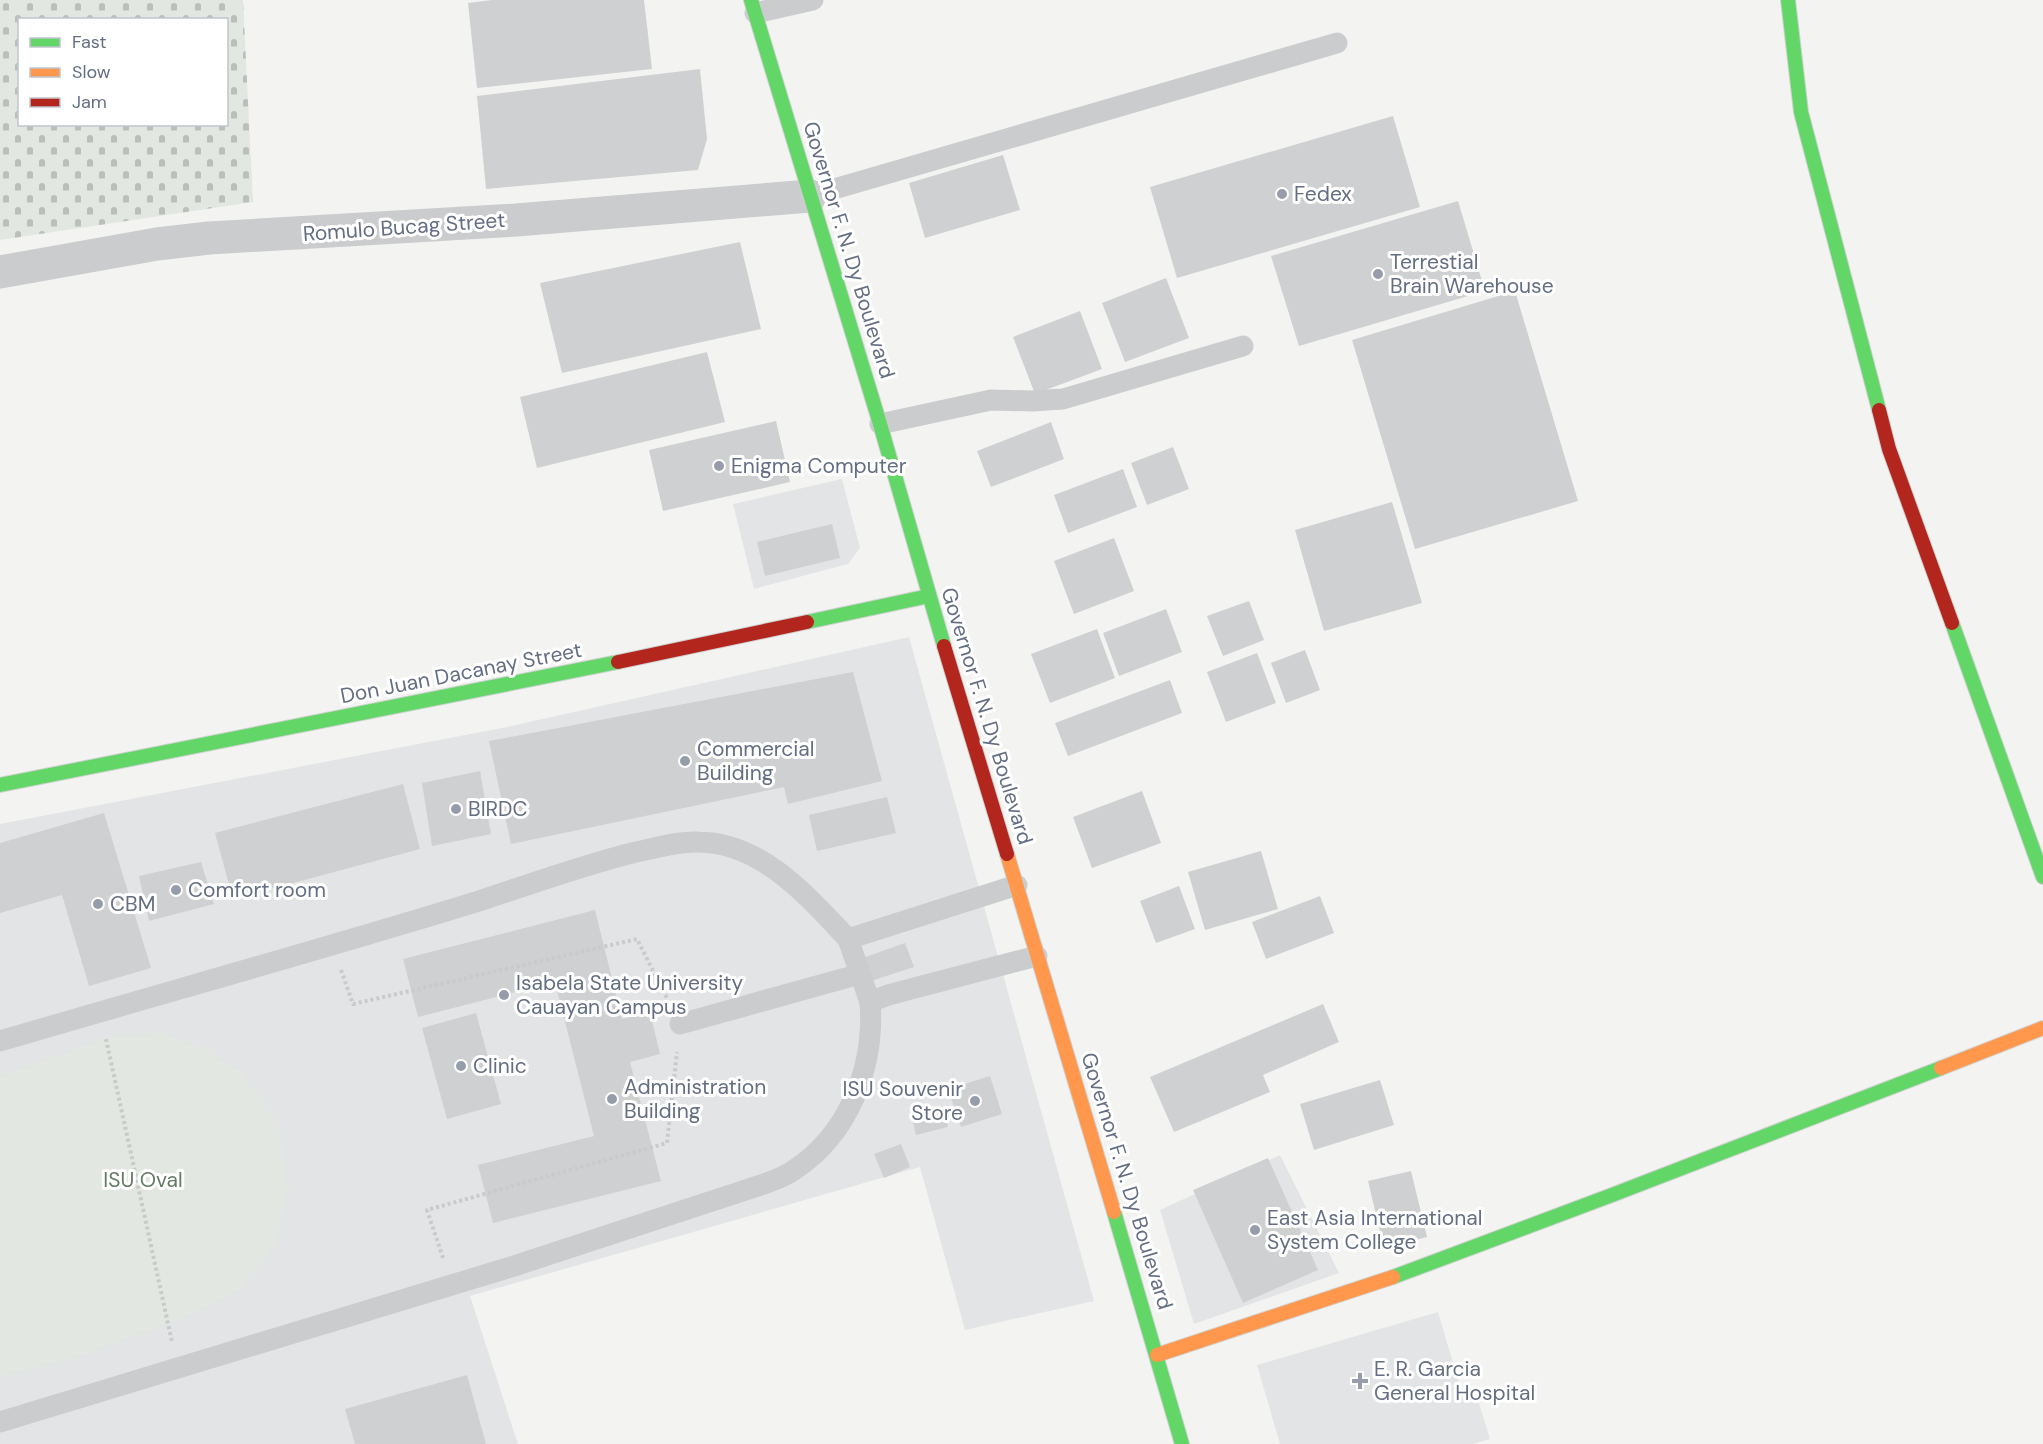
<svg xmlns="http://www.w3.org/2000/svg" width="2043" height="1444" viewBox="0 0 2043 1444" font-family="'DM Sans',sans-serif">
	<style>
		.built { fill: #e3e4e5 }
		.cemetery { fill: url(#cemetery-stones); fill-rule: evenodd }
		.park { fill: #e2e7e1 }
		.building { fill: #cfd0d1 }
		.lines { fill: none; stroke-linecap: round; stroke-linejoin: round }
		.fast-casing { stroke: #d0d2d2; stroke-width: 16 }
		.slow-casing { stroke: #d0d2d2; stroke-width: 16 }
		.jam-casing { stroke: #d0d2d2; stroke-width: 16 }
		.path { stroke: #c9caca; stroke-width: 4; stroke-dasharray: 3 3; stroke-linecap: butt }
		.lane { stroke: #cbcccd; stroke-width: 21 }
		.street { stroke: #cbcccd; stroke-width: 33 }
		.fast { stroke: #63d668; stroke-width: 14 }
		.slow { stroke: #ff974d; stroke-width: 14 }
		.jam { stroke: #b3261e; stroke-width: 14 }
		.poi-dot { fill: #969daa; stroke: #fff; stroke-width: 2 }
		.labels { text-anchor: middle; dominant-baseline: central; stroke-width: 6; stroke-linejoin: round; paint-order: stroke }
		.poi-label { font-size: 21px; fill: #646e83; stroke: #fff; text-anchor: start }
		.street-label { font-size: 21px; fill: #646e83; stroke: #fff }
		.park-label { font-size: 21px; fill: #637a63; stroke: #fff }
	</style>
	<defs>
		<pattern id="cemetery-stones" width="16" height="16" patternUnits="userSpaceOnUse" patternTransform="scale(1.5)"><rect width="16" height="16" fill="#e2e7e1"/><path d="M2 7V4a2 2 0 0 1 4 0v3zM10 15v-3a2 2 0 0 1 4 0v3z" fill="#bbbfbc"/></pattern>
	</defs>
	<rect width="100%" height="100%" fill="#f3f4f2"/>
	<g class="built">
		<path d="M842,479L860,548L848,564L754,589L733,504Z"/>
		<path d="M909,637L1094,1301L965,1330L920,1167L470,1296L518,1444H0V824L507,727Z"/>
		<path d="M1280,1155L1339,1273L1194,1324L1160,1210Z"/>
		<path d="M1438,1312L1464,1400L1477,1397L1490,1439L1472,1444H1280L1257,1365Z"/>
	</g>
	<path class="cemetery" d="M0,0H243L253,202L0,240ZM20,20H226V124H20Z"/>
	<path class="park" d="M165,1033L204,1049L238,1069L262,1100L282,1140L287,1192L275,1245L240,1290L197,1313L74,1358L0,1377V1076L114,1035Z"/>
	<g class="building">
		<path d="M492,0H644L652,69L477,88L468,3Z"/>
		<path d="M700,69L707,139L698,170L486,189L477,96Z"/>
		<path d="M1393,116L1420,207L1177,278L1150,187Z"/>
		<path d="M1003,155L1020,210L925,238L909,183Z"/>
		<path d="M1458,201L1485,291L1299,346L1271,256Z"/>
		<path d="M740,242L761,329L562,373L540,283Z"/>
		<path d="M1166,278L1189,338L1125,362L1102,303Z"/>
		<path d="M1515,291L1578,501L1415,549L1352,340Z"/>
		<path d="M1080,311L1102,369L1035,394L1013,337Z"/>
		<path d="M707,352L725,422L537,468L520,397Z"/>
		<path d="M776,421L790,482L663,511L649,450Z"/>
		<path d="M1051,422L1064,459L991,487L977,451Z"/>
		<path d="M1173,447L1189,489L1147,505L1131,463Z"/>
		<path d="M1123,469L1137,507L1068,533L1054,495Z"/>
		<path d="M1392,502L1422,603L1324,631L1295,530Z"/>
		<path d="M832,524L840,558L765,576L757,542Z"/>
		<path d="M1114,538L1134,591L1074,614L1054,561Z"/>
		<path d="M1249,601L1264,640L1223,656L1207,616Z"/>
		<path d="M1166,609L1182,652L1119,676L1103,633Z"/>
		<path d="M1097,629L1115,678L1050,703L1031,654Z"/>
		<path d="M1305,650L1320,690L1286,703L1271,663Z"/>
		<path d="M1257,653L1276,703L1226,722L1207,672Z"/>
		<path d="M853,672L882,781L788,804L784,787L511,844L489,741Z"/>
		<path d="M1170,680L1182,713L1068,756L1055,723Z"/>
		<path d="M480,771L491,834L432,846L422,783Z"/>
		<path d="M403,784L420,849L233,899L215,833Z"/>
		<path d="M1142,791L1161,843L1092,868L1073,817Z"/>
		<path d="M887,797L896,833L817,851L809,815Z"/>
		<path d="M104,813L151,968L89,986L62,895L0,913V843Z"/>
		<path d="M1261,851L1278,909L1205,930L1188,872Z"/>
		<path d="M201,862L214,904L149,921L139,876Z"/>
		<path d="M1179,886L1195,929L1156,943L1140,901Z"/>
		<path d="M1320,896L1334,933L1266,959L1252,922Z"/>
		<path d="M595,910L622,1019L650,1012L660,1054L630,1062L661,1181L493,1223L478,1165L594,1136L555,982L418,1017L403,959Z"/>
		<path d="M905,943L914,967L868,982L860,959Z"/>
		<path d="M1323,1004L1339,1042L1263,1075L1270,1092L1174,1132L1150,1077Z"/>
		<path d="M476,1013L501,1104L447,1119L422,1028Z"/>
		<path d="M990,1076L1002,1114L961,1127L948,1089Z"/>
		<path d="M1380,1080L1394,1125L1314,1150L1300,1104Z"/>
		<path d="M943,1106L948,1127L916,1135L911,1113Z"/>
		<path d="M901,1144L910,1167L884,1178L874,1154Z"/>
		<path d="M1268,1158L1318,1270L1243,1303L1193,1190Z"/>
		<path d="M1411,1171L1427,1237L1384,1248L1368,1181Z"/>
		<path d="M467,1375L486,1444H355L345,1409Z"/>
	</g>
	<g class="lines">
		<g class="fast-casing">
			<g id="fast">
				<path d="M751,0L880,424L944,646"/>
				<path d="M1788,0L1801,112L1879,410"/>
				<path d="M807,622L929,596"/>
				<path d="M1952,623L2043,877"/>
				<path d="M0,785L618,662"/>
				<path d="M1114,1212L1182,1444"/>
				<path d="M1393,1277L1612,1195L1941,1068"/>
			</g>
		</g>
		<g class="slow-casing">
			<g id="slow">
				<path d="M1007,854L1114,1212"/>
				<path d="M1941,1068L2043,1028"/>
				<path d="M1157,1355L1393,1277"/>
			</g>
		</g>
		<g class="jam-casing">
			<g id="jam">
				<path d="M1879,410L1889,449L1952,623"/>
				<path d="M944,646L1007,854"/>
				<path d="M618,662L807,622"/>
			</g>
		</g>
		<g class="path">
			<path d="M341,970L353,1004L637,939L668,1000"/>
			<path d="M106,1039L172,1342"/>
			<path d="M443,1258L427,1210L667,1143L677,1052"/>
		</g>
		<g class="lane">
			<path d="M755,13L813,0"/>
			<path d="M810,196L1337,43"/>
			<path d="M880,424L991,400L1032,401L1063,399L1243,346"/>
			<path d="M848,939L870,1002"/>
			<path d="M680,1024L860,974"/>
			<path d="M0,1041C160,994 320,950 479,901C531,884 583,865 636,852C656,848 678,841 699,842C763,843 808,897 848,939L1017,885"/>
			<path d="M0,1422L514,1266L761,1185C772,1181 785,1177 794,1170C849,1134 875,1067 870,1002L888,995L1037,956"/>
		</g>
		<path class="street" d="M0,272L157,244L209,238L516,220L810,196"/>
		<use href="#fast" class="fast"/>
		<use href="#slow" class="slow"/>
		<use href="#jam" class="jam"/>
	</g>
	<g class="poi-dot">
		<circle cx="1282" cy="194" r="6"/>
		<circle cx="1378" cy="274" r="6"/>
		<circle cx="719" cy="466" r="6"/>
		<circle cx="685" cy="761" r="6"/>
		<circle cx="456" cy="809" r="6"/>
		<circle cx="176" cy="890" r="6"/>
		<circle cx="98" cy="904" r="6"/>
		<circle cx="504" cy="995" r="6"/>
		<circle cx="461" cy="1066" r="6"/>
		<circle cx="612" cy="1099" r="6"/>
		<circle cx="975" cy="1101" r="6"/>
		<circle cx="1255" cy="1230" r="6"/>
		<path d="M1357 1372h6v6h6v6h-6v6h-6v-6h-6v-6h6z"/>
	</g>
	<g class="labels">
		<g class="poi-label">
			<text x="1294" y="194">Fedex</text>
			<text x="1390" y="262">Terrestial<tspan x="1390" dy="24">Brain Warehouse</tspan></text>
			<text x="731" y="466">Enigma Computer</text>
			<text x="697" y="749">Commercial<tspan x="697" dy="24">Building</tspan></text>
			<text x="468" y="809">BIRDC</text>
			<text x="188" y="890">Comfort room</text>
			<text x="110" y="904">CBM</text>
			<text x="516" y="983">Isabela State University<tspan x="516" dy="24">Cauayan Campus</tspan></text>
			<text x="473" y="1066">Clinic</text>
			<text x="624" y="1087">Administration<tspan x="624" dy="24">Building</tspan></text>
			<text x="963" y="1089" text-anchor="end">ISU Souvenir<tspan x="963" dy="24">Store</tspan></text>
			<text x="1267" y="1218">East Asia International<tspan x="1267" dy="24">System College</tspan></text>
			<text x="1374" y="1369">E. R. Garcia<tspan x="1374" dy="24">General Hospital</tspan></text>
		</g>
		<g class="street-label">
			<text transform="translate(404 227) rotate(-4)">Romulo Bucag Street</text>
			<text transform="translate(849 250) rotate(73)">Governor F. N. Dy Boulevard</text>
			<text transform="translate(461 673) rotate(-11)">Don Juan Dacanay Street</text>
			<text transform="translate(987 716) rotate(73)">Governor F. N. Dy Boulevard</text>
			<text transform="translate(1127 1181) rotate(73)">Governor F. N. Dy Boulevard</text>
		</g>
		<g class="park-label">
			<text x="143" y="1180">ISU Oval</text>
		</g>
	</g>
	<rect x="18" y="18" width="210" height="108" fill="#ffffff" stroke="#c1c5cd" stroke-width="1.5"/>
	<rect x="30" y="38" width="30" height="9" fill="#63d668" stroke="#c1c5cd" stroke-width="1.5"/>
	<text x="72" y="48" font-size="18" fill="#646e83">Fast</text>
	<rect x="30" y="68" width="30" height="9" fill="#ff974d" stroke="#c1c5cd" stroke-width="1.5"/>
	<text x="72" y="78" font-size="18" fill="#646e83">Slow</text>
	<rect x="30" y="98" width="30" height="9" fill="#b3261e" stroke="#c1c5cd" stroke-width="1.5"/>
	<text x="72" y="108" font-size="18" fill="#646e83">Jam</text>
</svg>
